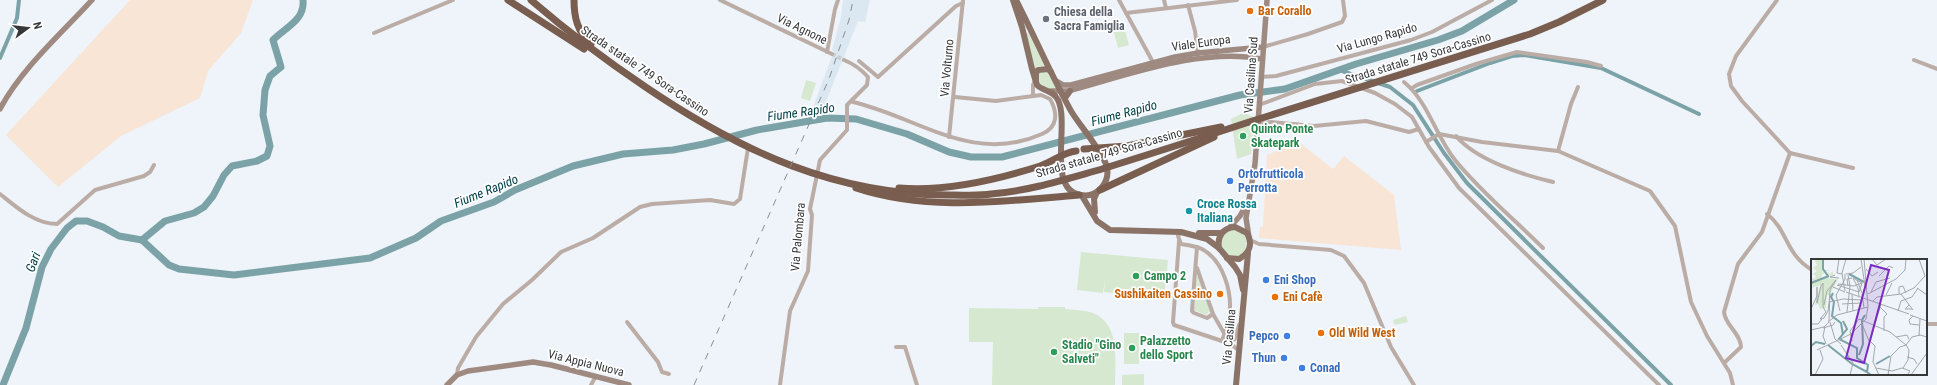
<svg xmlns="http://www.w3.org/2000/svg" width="1937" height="385" viewBox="0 0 1937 385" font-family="'Roboto Condensed',sans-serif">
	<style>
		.built { fill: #dbe7f1 }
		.industrial { fill: #f8e5d5 }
		.green { fill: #d6e8d0 }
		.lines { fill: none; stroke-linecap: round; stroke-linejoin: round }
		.canal { stroke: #7ba2a7; stroke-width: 4 }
		.river { stroke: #7ba2a7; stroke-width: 7 }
		.street-tunnel { stroke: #c9ced3; stroke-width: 4; stroke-dasharray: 4 2; stroke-linecap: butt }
		.street { stroke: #bbada6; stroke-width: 4 }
		.secondary { stroke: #9f8a81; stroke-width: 5.5 }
		.primary { stroke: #8b7266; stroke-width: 6 }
		.highway { stroke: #795d4f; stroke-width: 7 }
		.rail { stroke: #8a8d91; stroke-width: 1; stroke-dasharray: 7 7; stroke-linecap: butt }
		.food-dot { fill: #e8710a; stroke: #fff; stroke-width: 1.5 }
		.worship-dot { fill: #6b7280; stroke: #fff; stroke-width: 1.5 }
		.leisure-dot { fill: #2e9e5b; stroke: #fff; stroke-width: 1.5 }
		.shop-dot { fill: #3f7fe0; stroke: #fff; stroke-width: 1.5 }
		.culture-dot { fill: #0f9aa8; stroke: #fff; stroke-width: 1.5 }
		.labels { text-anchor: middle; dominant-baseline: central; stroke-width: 3.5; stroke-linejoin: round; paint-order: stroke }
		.food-label { font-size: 12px; font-weight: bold; fill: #c56008; stroke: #fff; text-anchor: start }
		.worship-label { font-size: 12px; font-weight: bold; fill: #5b616d; stroke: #fff; text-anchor: start }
		.street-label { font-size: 12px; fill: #353739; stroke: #fff }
		.leisure-label { font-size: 12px; font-weight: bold; fill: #27864d; stroke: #fff; text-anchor: start }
		.shop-label { font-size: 12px; font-weight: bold; fill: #366cbe; stroke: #fff; text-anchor: start }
		.culture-label { font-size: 12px; font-weight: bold; fill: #0d838f; stroke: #fff; text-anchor: start }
		.water-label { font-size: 13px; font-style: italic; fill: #014148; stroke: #fff }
		.inset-river { fill: none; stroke: #7ba2a7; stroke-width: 2 }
		.inset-road { fill: none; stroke: #a4a8ac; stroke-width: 1 }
		.view { fill: #7b2cbf; fill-opacity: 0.15; stroke: #7b2cbf; stroke-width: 2 }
		.inset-edge { fill: none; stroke: #353739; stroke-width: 2 }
	</style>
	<rect width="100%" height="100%" fill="#eef4f9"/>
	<path class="built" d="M843,0H870L865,22L858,21L821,114L812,110L834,51L832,50L841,17Z"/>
	<g class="industrial">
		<path d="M130,0H253L241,33L208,71L200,98L121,136L58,187L6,135Z"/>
		<path d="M1299,142L1333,169L1344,156L1394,195L1401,250L1259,238L1260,227H1263L1267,155Z"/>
	</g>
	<g class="green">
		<path d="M1124,26L1129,45L1118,48L1113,29Z"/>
		<path d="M1028,32L1046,66H1038L1034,70L1026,34Z"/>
		<path d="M1044,70L1048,73L1056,89L1047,88L1039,82L1038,73Z"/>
		<path d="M806,80L816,83L810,101L801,98Z"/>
		<path d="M1243,113L1254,117L1251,154L1237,159L1231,119Z"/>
		<path d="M1232,229L1245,235C1249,244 1244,261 1230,256C1227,255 1224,253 1222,251L1220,237Z"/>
		<path d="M1081,252L1168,260L1164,298L1104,292L1105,278L1103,293L1077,290Z"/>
		<path d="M1197,276L1199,277L1211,311L1206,315L1194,310Z"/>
		<path d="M1038,307H1065V309C1073,310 1082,310 1090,312C1121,322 1115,359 1115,385H992L993,342H969V308L1038,309Z"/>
		<path d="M1406,316L1408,322L1395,325L1393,320Z"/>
		<rect x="1124" y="333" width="15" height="31"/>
		<path d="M1144,374V385H1122V375Z"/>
	</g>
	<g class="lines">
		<g class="canal">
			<path d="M0,58L17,18L19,0"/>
			<path d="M1339,70L1390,87L1413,105L1444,153L1467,183L1671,385"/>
			<path d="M1417,91L1490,63L1512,56L1524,55L1601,68L1699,114"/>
		</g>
		<g class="river">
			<path d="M142,240L169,265L179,269L234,275L370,258L416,238L441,221L494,202L515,190L573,166L623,154L673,150L704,144L757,130L827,118L856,119L907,134L949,152L971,157H1002L1240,95L1285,89L1356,64L1438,40L1462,31L1514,0"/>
			<path d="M142,240L165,221L194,213L204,207L213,196L224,175L232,166L257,161L267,156L270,146L263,115L265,90L270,76L281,67L273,40C286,27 305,20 303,0"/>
			<path d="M3,385L26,328L42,267L51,249L67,228L76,221H87L103,227L119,236L142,240"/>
		</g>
		<path class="street-tunnel" d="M832,54L844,60"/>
		<g class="street">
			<path d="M720,0L832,54"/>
			<path d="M1119,0L1154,64"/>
			<path d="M1164,0L1166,8"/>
			<path d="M1777,0L1736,56L1729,74L1731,86L1742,101L1790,153L1853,168"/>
			<path d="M1188,5L1195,31L1198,55"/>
			<path d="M1126,13L1237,0"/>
			<path d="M374,33L453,0"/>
			<path d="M1263,47L1308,34L1342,22L1345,16L1343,0"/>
			<path d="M827,52L835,9L838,0"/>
			<path d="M1914,60L1937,69"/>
			<path d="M859,61L878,77L956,6L963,3"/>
			<path d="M1261,77L1276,76L1411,40L1432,32L1492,0"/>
			<path d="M1404,82C1429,103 1435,135 1455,160C1481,192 1514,219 1543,248"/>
			<path d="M1412,88L1417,85L1476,64L1517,52L1587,62L1601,66"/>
			<path d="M1033,95V85L1035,80"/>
			<path d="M853,102C918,117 972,165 1042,134C1058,127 1058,113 1050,99L1041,95L996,101L955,97"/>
			<path d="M1259,105L1315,84L1342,81L1375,93L1395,104L1412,117L1429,147L1459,188L1659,385"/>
			<path d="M1258,124L1271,122L1314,126L1366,121L1409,132L1419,129"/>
			<path d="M1456,136C1476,160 1523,175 1553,182"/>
			<path d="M949,137L963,0"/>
			<path d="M1426,142L1439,134L1482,142L1558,151L1650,191L1675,226L1691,302L1707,336L1730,373L1733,385"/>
			<path d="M1558,151L1571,104L1578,87"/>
			<path d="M0,194C16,207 35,224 57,224L95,190L144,176L150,172L154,165"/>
			<path d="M1767,214C1788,230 1785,254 1812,270"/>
			<path d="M1181,232L1178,236L1181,244C1188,245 1196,246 1202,249C1224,261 1233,294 1229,317C1227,325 1225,333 1222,341L1230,343L1238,350"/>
			<path d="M1250,240L1259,244L1331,250L1344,256L1364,283L1391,347L1414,385"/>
			<path d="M1179,241L1173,322L1174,325L1222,341"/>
			<path d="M1197,247L1192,311L1194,313L1207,318L1213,314"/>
			<path d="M1197,268L1213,314L1224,333"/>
			<path d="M627,322L658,362L662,372L669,374"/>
			<path d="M1926,324H1937"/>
			<path d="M1230,343L1235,339L1239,325"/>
			<path d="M896,347H905L917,385"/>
			<path d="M1724,363L1741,347C1741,334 1725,325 1724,312L1738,264L1762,232L1790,153"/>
			<path d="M457,375L458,368L476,337L503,304L532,280L561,252L593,238L640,207L652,204L710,200L734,204L740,199L748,148"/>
			<path d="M591,385L596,376"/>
			<path d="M780,385L790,311L808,271L812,215L810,209L820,160L847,130V105L867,85L868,77C860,68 854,64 844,60"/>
		</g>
		<g class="secondary">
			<path d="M1056,81L1063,85H1071L1175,57L1198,53L1263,47"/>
			<path d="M1051,91H1068C1128,75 1201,47 1262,59"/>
			<path d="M0,109C21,69 61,34 92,0"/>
			<path d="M1230,227L1240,216L1246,205"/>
			<path d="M1249,237L1246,218L1255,164L1267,0"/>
			<path d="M447,385L457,375L468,371L533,362L551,365L629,385"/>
		</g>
		<g class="primary">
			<path d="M1013,0L1022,27L1032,69L1037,85C1044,92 1053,90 1058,100C1070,124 1046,190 1081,195C1097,198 1110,183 1107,167C1103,152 1080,126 1071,111C1051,75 1035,37 1016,0"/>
			<path d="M1036,79V73L1038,70L1048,69L1051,72"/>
			<path d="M1065,98L1070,91"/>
			<path d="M1082,196L1097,221L1110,230L1181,232L1207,239L1219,248L1235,267L1240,275L1243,290"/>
			<path d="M1095,212L1094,199L1097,192"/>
			<path d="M1199,233H1221"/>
			<path d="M1219,248C1217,236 1223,228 1235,227L1247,233C1253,244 1250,253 1239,259L1227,258"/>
			<path d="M1236,385L1248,253"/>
		</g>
		<g class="highway">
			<path d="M508,0L584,49"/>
			<path d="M531,0C568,32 607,61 647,88C742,152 837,196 953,195C966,195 979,196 991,194C1029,191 1066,179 1102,169C1150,154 1198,139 1246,123C1340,93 1435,64 1530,34L1559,22L1603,0"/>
			<path d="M574,0C574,17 577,31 591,44"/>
			<path d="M1084,149L1127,146L1221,127"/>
			<path d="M856,188C929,212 1004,201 1079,195"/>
			<path d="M899,188C946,192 996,180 1040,166C1053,162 1063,152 1076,151"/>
			<path d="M1100,190L1214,137"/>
		</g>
		<path class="rail" d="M694,385L829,79L849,20L853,0"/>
	</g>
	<g class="food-dot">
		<circle cx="1250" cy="11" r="4"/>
		<circle cx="1220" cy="294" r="4"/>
		<circle cx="1275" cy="297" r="4"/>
		<circle cx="1321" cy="333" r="4"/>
	</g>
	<circle class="worship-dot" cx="1046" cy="19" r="4"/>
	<g class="leisure-dot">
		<circle cx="1243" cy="136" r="4"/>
		<circle cx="1136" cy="276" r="4"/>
		<circle cx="1132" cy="348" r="4"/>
		<circle cx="1054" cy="352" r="4"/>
	</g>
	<g class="shop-dot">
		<circle cx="1230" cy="181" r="4"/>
		<circle cx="1266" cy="280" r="4"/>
		<circle cx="1287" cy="336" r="4"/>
		<circle cx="1284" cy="358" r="4"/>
		<circle cx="1302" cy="368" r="4"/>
	</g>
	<circle class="culture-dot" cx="1189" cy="211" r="4"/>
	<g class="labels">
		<g class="food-label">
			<text x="1258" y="11">Bar Corallo</text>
			<text x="1212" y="294" text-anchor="end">Sushikaiten Cassino</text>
			<text x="1283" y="297">Eni Cafè</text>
			<text x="1329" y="333">Old Wild West</text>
		</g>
		<g class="worship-label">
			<text x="1054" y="12">Chiesa della<tspan x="1054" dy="14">Sacra Famiglia</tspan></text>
		</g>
		<g class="street-label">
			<text transform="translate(802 29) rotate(26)">Via Agnone</text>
			<text transform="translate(1377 38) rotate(-16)">Via Lungo Rapido</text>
			<text transform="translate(1201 43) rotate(-8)">Viale Europa</text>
			<text transform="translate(1418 58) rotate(-17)">Strada statale 749 Sora-Cassino</text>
			<text transform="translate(947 68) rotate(-85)">Via Volturno</text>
			<text transform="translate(645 71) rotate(34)">Strada statale 749 Sora-Cassino</text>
			<text transform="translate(1251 75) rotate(-86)">Via Casilina Sud</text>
			<text transform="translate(1109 153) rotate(-16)">Strada statale 749 Sora-Cassino</text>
			<text transform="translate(798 237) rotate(-85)">Via Palombara</text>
			<text transform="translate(1229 337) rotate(-85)">Via Casilina</text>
			<text transform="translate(586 363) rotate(14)">Via Appia Nuova</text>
		</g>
		<g class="leisure-label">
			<text x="1251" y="129">Quinto Ponte<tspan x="1251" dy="14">Skatepark</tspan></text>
			<text x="1144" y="276">Campo 2</text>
			<text x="1140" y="341">Palazzetto<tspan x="1140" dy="14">dello Sport</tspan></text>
			<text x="1062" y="345">Stadio "Gino<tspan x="1062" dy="14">Salveti"</tspan></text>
		</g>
		<g class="shop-label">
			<text x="1238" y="174">Ortofrutticola<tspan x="1238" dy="14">Perrotta</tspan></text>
			<text x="1274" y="280">Eni Shop</text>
			<text x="1279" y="336" text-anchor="end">Pepco</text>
			<text x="1276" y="358" text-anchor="end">Thun</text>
			<text x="1310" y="368">Conad</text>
		</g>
		<g class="culture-label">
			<text x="1197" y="204">Croce Rossa<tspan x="1197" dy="14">Italiana</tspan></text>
		</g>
		<g class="water-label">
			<text transform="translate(801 112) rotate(-8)">Fiume Rapido</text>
			<text transform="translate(1124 113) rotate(-15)">Fiume Rapido</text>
			<text transform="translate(486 191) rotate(-22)">Fiume Rapido</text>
			<text transform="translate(33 262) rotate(-70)">Gari</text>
		</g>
	</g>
	<g transform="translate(1811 259)">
		<rect width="116" height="116" fill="#eef4f9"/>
		<path d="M3,0H12L13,11H19L14,13L18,14L17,16L22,12V16L15,17L14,14L11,15V19L27,20L18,37L16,35L15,49L9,50L7,45L4,46L9,26L0,29V19L4,20L5,17L2,15L6,12L2,9L6,6Z" fill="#d6e8d0"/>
		<path class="inset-river" d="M12,0V10L17,17M38,15L53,23M0,24L18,17M22,34L20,38L23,43L21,57L30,64L32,76M32,62L36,70L28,80L46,89V99L57,106L56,113L60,116M17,86L41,105L56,113M0,87L5,83L14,85M48,96L52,85L51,61L54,56M65,105L79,97"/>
		<path class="inset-road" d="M28,0L26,14L31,15M50,0L54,27M61,0L66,6L75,0M55,10L61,17L67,13M35,15L42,14L50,8M24,16L19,18L28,19M68,17L78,7L82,9M42,19L47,29L48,37M46,21L51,34M27,25L43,27L51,24M26,26L48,33L51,24L42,19M37,27L36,20L41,19M22,28L34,33M106,29L116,36M34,32L31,14L35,0M35,33L98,55M60,33L65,23L79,19M41,35L42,52M51,35L53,49M57,35L85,20L94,11L95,0M88,35V28L92,27L95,34M90,35L102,51M75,36L81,24M62,42L66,38L90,35L103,29L114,17L108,0M19,43L32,40L50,41M31,45L50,44M13,46L16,32L25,21L19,31L18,62M98,46L94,50H101M69,48L76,55L73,58V72M0,50L6,37V28V44L10,27L12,24V48L15,53L9,60L13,59L17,52L19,35M29,52L25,36L34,20V15M87,52L90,42L101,38L107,29M36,53L39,27L37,16M99,56L116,62M102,57L98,61L99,65L108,66M48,60L79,73L95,86M17,63L26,56L57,48M19,63L24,80L30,85M0,65H7L11,60M51,65L58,82M14,68L12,77L15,85M12,69L22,66L24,63M0,71L13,68L18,63M108,77L109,60M85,78L96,76L98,80M41,82L39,72L48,60M30,86L42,104L39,116M6,91L40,75L55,60L57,47L53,0M96,98L103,100L106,105M65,109L81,112L91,109L99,112L97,115M92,109L97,101L98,91L95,86M4,116L12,100L9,91M68,116L62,103L64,87L59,82L70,45M77,116L80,97L89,88L95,86L101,78L109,76L116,78M100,116L116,94"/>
		<path class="view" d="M60,6L78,11L53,104L35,99Z"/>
		<rect width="116" height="116" class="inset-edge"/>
	</g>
	<g transform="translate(28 28) rotate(75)" stroke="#ffffff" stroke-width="3" paint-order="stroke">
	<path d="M0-3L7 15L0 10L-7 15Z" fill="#353739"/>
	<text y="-6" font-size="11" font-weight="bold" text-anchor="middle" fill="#353739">N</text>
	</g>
</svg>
